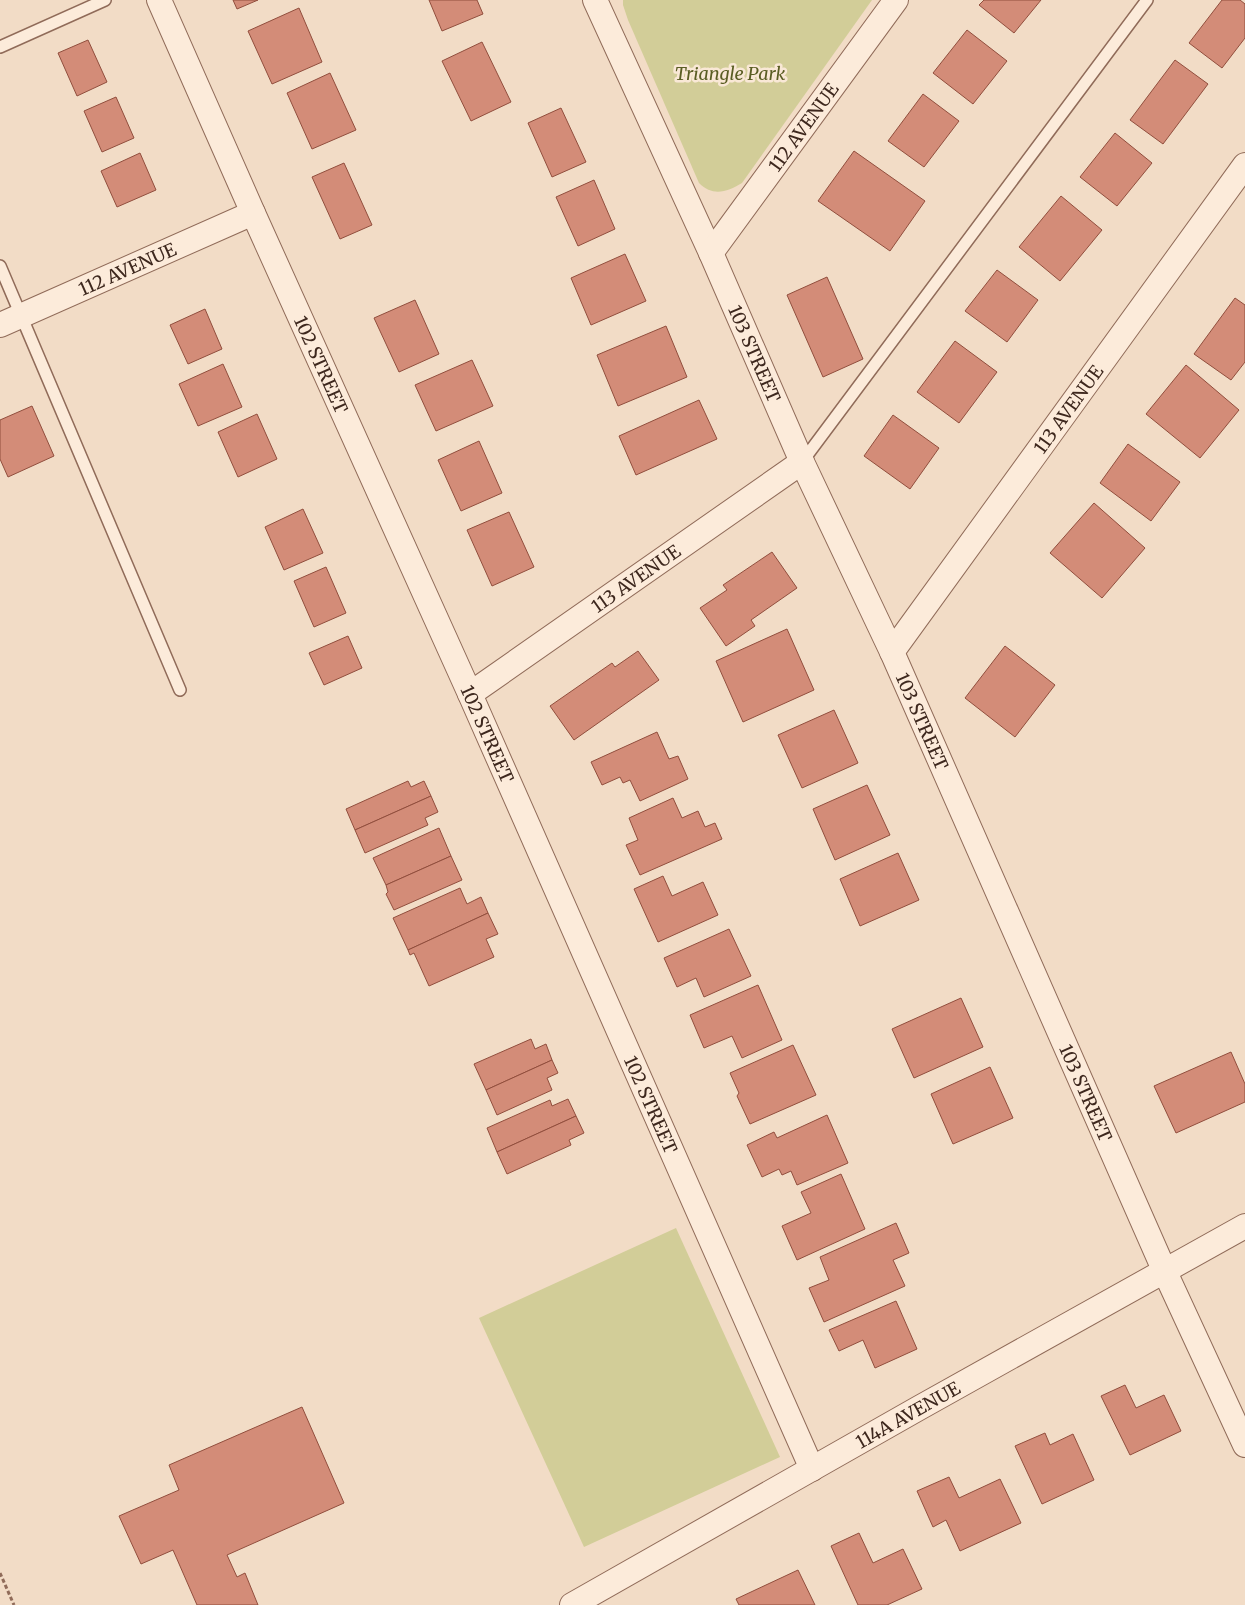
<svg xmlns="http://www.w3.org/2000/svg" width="1245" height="1605" viewBox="0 0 1245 1605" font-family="Merriweather,serif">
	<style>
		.green { fill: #d2cd98 }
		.building { fill: #d38c78; stroke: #914e3d }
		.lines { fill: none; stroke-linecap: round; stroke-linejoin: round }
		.service-casing { stroke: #906b59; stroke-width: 14 }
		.minor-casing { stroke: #906b59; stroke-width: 26 }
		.path { stroke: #906b59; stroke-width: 3; stroke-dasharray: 4 2.5; stroke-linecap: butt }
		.service { stroke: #fcebda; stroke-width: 11 }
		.minor { stroke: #fcebda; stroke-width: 24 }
		.labels { text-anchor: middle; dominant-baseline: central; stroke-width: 5; stroke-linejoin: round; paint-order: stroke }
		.park-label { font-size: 18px; font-style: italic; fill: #5a5d23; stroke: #f9e8d6 }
		.street-label { font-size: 18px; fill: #3e281e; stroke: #f9e8d6 }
	</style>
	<rect width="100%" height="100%" fill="#f2dcc6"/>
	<g class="green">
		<path d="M623,0H872L742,183C727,192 713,197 699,183L628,20L623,5Z"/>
		<path d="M676,1228L780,1457L584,1547L479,1318Z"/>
	</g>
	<g class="building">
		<path d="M233,0H258L237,9Z"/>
		<path d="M429,0H477L483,14L442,31Z"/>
		<path d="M984,0H1041L1014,33L979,5Z"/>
		<path d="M1222,0H1240L1245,4V38L1222,68L1189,43Z"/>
		<path d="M299,8L322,62L272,84L248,31Z"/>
		<path d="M967,30L1007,61L973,104L933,73Z"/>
		<path d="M88,40L107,82L77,96L58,53Z"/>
		<path d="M482,42L511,102L471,121L442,61Z"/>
		<path d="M1175,60L1208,84L1163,144L1130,120Z"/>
		<path d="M330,73L356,130L312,149L287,93Z"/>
		<path d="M923,94L959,121L924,167L888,141Z"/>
		<path d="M116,97L134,138L102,152L84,111Z"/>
		<path d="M561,108L586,162L552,177L528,123Z"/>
		<path d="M1115,133L1152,163L1117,206L1080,177Z"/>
		<path d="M854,151L925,201L890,251L818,201Z"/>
		<path d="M140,153L156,190L117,207L101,171Z"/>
		<path d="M344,163L372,225L340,239L312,177Z"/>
		<path d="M594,180L615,229L578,246L556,197Z"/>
		<path d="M1061,196L1102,230L1060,281L1019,247Z"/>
		<path d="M625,254L646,301L591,325L571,278Z"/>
		<path d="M997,270L1038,300L1007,342L965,311Z"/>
		<path d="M827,277L863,359L823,377L787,295Z"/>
		<path d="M1235,298L1245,305V362L1231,380L1194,354Z"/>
		<path d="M415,300L439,354L399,372L374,318Z"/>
		<path d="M205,309L222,349L188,364L170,325Z"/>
		<path d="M666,326L687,377L618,406L597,355Z"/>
		<path d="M955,341L997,372L959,423L917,392Z"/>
		<path d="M472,360L493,406L436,431L415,385Z"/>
		<path d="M223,364L242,407L198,426L179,384Z"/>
		<path d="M1186,365L1239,410L1200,458L1146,414Z"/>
		<path d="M699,400L717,439L636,475L619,436Z"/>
		<path d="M32,406L54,456L8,477L0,459V420Z"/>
		<path d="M257,414L277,459L238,477L218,432Z"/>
		<path d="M893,415L939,448L910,489L864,456Z"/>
		<path d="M479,441L502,493L461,511L438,460Z"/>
		<path d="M1128,444L1180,482L1151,521L1100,483Z"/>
		<path d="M1094,503L1145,548L1102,598L1050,553Z"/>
		<path d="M303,509L323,553L284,570L265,527Z"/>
		<path d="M509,512L534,567L492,586L467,530Z"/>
		<path d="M772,552L797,588L751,620L755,626L726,646L700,608L727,590L723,585Z"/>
		<path d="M326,567L346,613L314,627L294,581Z"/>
		<path d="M787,629L814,690L743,722L716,661Z"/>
		<path d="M348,636L362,668L324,685L309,653Z"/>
		<path d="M1005,646L1055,685L1015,737L965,698Z"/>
		<path d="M638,651L659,680L574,740L550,706L612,663L615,667Z"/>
		<path d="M834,710L858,763L802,788L778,735Z"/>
		<path d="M657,732L669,759L678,756L688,779L640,801L630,780L623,783L620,777L602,785L591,762Z"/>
		<path d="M408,781L411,787L424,781L431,796L355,830L346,809Z"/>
		<path d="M867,785L890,835L835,860L813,809Z"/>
		<path d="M431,796L438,812L425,818L428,825L365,853L355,830Z"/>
		<path d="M673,798L682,818L698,811L705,827L715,823L722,839L640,875L626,845L638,840L629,818Z"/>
		<path d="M439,828L451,856L386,885L373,858Z"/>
		<path d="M898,853L919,900L860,926L840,879Z"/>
		<path d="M451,856L462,880L394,910L386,894L388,892L386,885Z"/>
		<path d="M663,876L672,896L703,882L718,915L658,942L634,889Z"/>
		<path d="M460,888L467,904L481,897L488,913L408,950L393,918Z"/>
		<path d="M488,913L498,934L486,939L494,957L429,986L414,953L410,955L408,950Z"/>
		<path d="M729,929L751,976L704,997L696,978L677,987L664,958Z"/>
		<path d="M758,985L782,1040L742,1058L732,1036L704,1048L690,1015Z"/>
		<path d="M961,998L983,1047L914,1078L892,1029Z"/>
		<path d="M531,1039L535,1049L546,1044L552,1060L486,1090L474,1064Z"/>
		<path d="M793,1045L816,1095L750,1124L737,1096L739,1093L730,1073Z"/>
		<path d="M1231,1052L1245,1084V1102L1176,1133L1154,1086Z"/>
		<path d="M552,1060L558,1073L547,1078L552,1090L497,1115L486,1090Z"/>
		<path d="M990,1067L1013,1118L953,1144L931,1094Z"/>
		<path d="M568,1099L576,1116L497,1152L487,1128L550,1100L552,1106Z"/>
		<path d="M827,1115L848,1163L797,1185L791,1171L782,1175L779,1169L762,1177L747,1145L774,1132L777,1138Z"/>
		<path d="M576,1116L584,1133L569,1140L571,1145L507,1174L497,1152Z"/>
		<path d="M841,1174L865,1229L797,1260L782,1226L811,1213L801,1192Z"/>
		<path d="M896,1223L909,1253L893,1260L905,1286L824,1322L809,1288L829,1280L820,1257Z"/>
		<path d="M896,1301L917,1349L875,1368L863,1340L839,1351L829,1330Z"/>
		<path d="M1125,1385L1136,1408L1164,1395L1181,1431L1130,1455L1101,1396Z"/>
		<path d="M302,1407L344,1503L227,1555L237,1577L245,1573L258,1605H197L173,1550L141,1564L119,1516L179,1490L169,1465Z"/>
		<path d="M1045,1433L1050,1445L1073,1434L1094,1480L1042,1504L1015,1446Z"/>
		<path d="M949,1477L959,1498L1000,1479L1021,1523L960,1551L946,1520L933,1527L917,1491Z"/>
		<path d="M859,1533L873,1563L903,1549L922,1589L887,1605H858L831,1546Z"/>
		<path d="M798,1570L815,1605H739L736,1599Z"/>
	</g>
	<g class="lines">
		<g class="service-casing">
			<g id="service">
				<path d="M0,47L105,0"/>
				<path d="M0,266L180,690"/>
				<path d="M802,462L1147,0"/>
			</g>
		</g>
		<g class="minor-casing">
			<g id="minor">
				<path id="s1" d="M159,0L253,213L470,694L812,1469"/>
				<path id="s2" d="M595,0L711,253L802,462L892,652L1165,1272L1245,1445"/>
				<path id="s3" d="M711,253L896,0"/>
				<path id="s4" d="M0,325L253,213"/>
				<path id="s5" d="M892,652L1245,165"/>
				<path id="s6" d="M470,694L802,462"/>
				<path id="s7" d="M572,1605L919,1408L1245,1226"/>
			</g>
		</g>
		<path class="path" d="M0,1573L14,1605"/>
		<use href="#service" class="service"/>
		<use href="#minor" class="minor"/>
	</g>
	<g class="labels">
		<g class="park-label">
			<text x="730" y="73">Triangle Park</text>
		</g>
		<g class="street-label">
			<text stroke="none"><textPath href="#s3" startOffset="156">112 AVENUE</textPath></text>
			<text stroke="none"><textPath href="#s4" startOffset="139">112 AVENUE</textPath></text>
			<text stroke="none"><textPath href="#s2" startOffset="388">103 STREET</textPath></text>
			<text stroke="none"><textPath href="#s1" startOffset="399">102 STREET</textPath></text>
			<text stroke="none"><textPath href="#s5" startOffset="300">113 AVENUE</textPath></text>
			<text stroke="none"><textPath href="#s6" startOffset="202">113 AVENUE</textPath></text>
			<text stroke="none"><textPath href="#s2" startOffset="792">103 STREET</textPath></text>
			<text stroke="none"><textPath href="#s1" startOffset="804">102 STREET</textPath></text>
			<text stroke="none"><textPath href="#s2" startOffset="1198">103 STREET</textPath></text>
			<text stroke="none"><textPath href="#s1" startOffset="1209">102 STREET</textPath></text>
			<text stroke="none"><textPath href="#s7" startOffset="386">114A AVENUE</textPath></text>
		</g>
	</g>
</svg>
